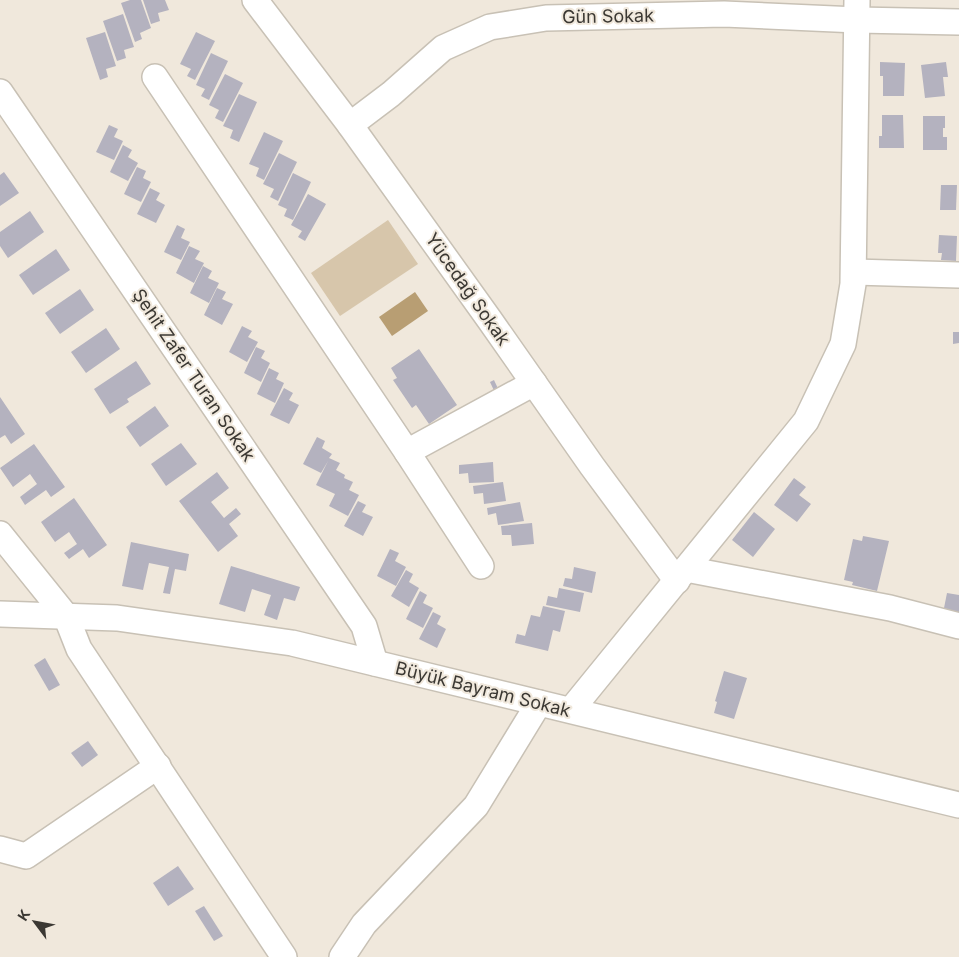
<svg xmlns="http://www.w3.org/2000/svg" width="959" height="957" viewBox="0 0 959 957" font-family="Inter,sans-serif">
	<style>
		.green { fill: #d7c6ab }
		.water { fill: #b89e73 }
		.building { fill: #b4b2bf }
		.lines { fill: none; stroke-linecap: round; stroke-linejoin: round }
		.minor-casing { stroke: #c8c1b5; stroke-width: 28 }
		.minor { stroke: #fff; stroke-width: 25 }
		.labels { text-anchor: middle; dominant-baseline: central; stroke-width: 4; stroke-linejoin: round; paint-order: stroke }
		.street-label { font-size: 18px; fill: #3b3833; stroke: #f0e8dc }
	</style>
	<rect width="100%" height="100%" fill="#f0e8dc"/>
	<path class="green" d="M388,220L418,264L340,316L311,273Z"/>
	<path class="water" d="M415,292L428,311L392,336L379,317Z"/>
	<g class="building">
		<path d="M130,0H141L151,28L140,33L142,39L135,42L121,3Z"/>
		<path d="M143,0H165L169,10L158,13L160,21L151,24Z"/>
		<path d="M123,14L134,47L124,50L126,58L117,61L103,21Z"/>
		<path d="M105,32L116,66L106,69L108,77L100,80L86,38Z"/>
		<path d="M196,32L215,41L195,80L187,76L191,69L180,64Z"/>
		<path d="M211,53L228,61L209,100L201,96L205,89L196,85Z"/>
		<path d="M880,62L905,63L904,96H883V76H880Z"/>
		<path d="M946,62L948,77H943L945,96L925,98L921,65Z"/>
		<path d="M225,74L243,83L223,122L215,118L219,110L209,105Z"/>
		<path d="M239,94L257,102L239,142L230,138L233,130L223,126Z"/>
		<path d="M882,115H903L904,148H879V136H882Z"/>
		<path d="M923,116H945V128H943V137H947V150H923Z"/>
		<path d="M109,125L118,129L114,137L123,141L114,160L96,152Z"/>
		<path d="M264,132L283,141L264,180L256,176L259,168L249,164Z"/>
		<path d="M123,145L132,150L128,157L138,163L128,181L110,172Z"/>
		<path d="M279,153L297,162L278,201L270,197L274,189L263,184Z"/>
		<path d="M137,167L146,171L143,178L151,182L141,202L124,194Z"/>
		<path d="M4,172L19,193L0,206V175Z"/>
		<path d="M293,173L311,182L293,220L284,216L287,209L278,205Z"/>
		<path d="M941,185H957L956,210H940Z"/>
		<path d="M150,188L160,193L156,200L165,205L156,223L137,214Z"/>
		<path d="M308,194L326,204L305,241L298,237L302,231L291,225Z"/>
		<path d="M30,211L44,232L8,258L0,246V232Z"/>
		<path d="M177,225L185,229L181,238L190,242L181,260L164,252Z"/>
		<path d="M939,235L957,236L956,261L941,260L942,253H938Z"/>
		<path d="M189,246L200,251L195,259L204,263L194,283L176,273Z"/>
		<path d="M56,249L70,270L33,295L19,275Z"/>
		<path d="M203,266L212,271L208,278L219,283L209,303L190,293Z"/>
		<path d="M217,288L226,292L222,299L233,304L222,325L204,315Z"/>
		<path d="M80,289L94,310L60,334L45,313Z"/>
		<path d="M242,326L252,331L248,337L258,342L247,362L229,352Z"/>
		<path d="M106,328L120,349L86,373L71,352Z"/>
		<path d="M953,332H959V343L953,344Z"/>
		<path d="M256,347L265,351L261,358L270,363L261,382L244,373Z"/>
		<path d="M419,349L457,405L429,424L416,405L412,408L393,380L397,378L391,368Z"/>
		<path d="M136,361L151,384L127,399L129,402L110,414L94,389Z"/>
		<path d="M269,368L279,373L276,379L284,383L275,403L257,394Z"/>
		<path d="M494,380L501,395L497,397L490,382Z"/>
		<path d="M284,388L293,393L289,400L299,405L289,424L270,415Z"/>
		<path d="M0,397L25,434L11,444L5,435L0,438Z"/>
		<path d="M155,406L169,426L140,447L126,427Z"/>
		<path d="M317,437L325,441L322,448L332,454L329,458L340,463L336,470L345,475L344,478L353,482L349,490L359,495L348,516L329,506L335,494L316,485L328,461L321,473L303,464Z"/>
		<path d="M181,443L197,464L166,486L151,464Z"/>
		<path d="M34,444L65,487L51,497L46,490L25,505L20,497L37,484L30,474L13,487L0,468Z"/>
		<path d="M493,462L494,482L469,483L468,473L459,474V465Z"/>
		<path d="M217,472L229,488L211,502L224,518L236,508L241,514L229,524L238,536L218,552L179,501Z"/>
		<path d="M794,478L806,487L799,495L811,504L797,522L774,505Z"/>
		<path d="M503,482L506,501L484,504L483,493L474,494L473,486Z"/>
		<path d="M74,498L107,545L89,558L83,549L69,559L64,553L77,544L69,532L55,542L41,522Z"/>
		<path d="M358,501L366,505L362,512L373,517L363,536L344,526Z"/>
		<path d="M520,502L524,521L498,525L496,513L488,515L487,508Z"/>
		<path d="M754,512L775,529L753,557L732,540Z"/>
		<path d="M532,523L534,544L512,546L511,535H502L501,526Z"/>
		<path d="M863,536L889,541L877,591L852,585L853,582L844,580L853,539L862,541Z"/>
		<path d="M131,542L189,554L186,571L175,569L170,594L163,593L169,567L149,563L143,590L122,586Z"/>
		<path d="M390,549L399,553L395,561L406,567L396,586L377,576Z"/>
		<path d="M231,566L300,587L295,601L284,598L277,620L264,615L271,595L252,589L245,612L219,604Z"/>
		<path d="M574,567L596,572L592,593L563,586L565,578L572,579Z"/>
		<path d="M406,570L413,574L409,582L419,588L409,607L391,596Z"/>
		<path d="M559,588L584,593L580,612L546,605L548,596L557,598Z"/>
		<path d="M420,591L427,595L423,603L433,608L423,628L406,619Z"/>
		<path d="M947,593L959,595V617L943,613Z"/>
		<path d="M543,606L565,611L560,632L553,630L548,651L515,643L517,634L525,636L531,615L540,617Z"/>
		<path d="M433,612L441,616L437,624L446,629L437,648L419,639Z"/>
		<path d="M45,658L60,685L49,691L34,665Z"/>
		<path d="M724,671L747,678L734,719L714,713L717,702L715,701Z"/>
		<path d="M88,741L98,755L82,767L71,753Z"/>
		<path d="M178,866L194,889L168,906L153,883Z"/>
		<path d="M204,906L223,936L214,941L195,911Z"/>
	</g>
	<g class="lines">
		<g class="minor-casing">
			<g id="minor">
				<path d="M255,0L350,125L489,319L592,466L677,581"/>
				<path d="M155,77L407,452L481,566"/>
				<path d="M0,92L364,626L375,663"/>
				<path d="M350,125L391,94L443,48L490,27L546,18L724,14L857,20L959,22"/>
				<path d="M854,272L959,275"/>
				<path d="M407,452L534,383"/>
				<path d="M0,534L66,616L79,649L284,957"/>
				<path d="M686,569L890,608L959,626"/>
				<path d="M0,614L117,618L292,643L959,805"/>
				<path d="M571,710L806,421L843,344L853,284L857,0"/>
				<path d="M0,849L26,856L158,766"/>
				<path d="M342,957L364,924L476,806L539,703"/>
			</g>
		</g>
		<use href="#minor" class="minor"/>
	</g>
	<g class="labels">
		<g class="street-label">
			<text transform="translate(608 16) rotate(-1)">Gün Sokak</text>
			<text transform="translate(468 289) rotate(55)">Yücedağ Sokak</text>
			<text transform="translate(194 375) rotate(56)">Şehit Zafer Turan Sokak</text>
			<text transform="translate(483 689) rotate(14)">Büyük Bayram Sokak</text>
		</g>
	</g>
	<g transform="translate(35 922) rotate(302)" stroke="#f0e8dc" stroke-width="4" paint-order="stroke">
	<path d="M0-4L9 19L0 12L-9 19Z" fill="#3b3833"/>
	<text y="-8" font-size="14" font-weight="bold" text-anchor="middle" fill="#3b3833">K</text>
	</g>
</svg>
